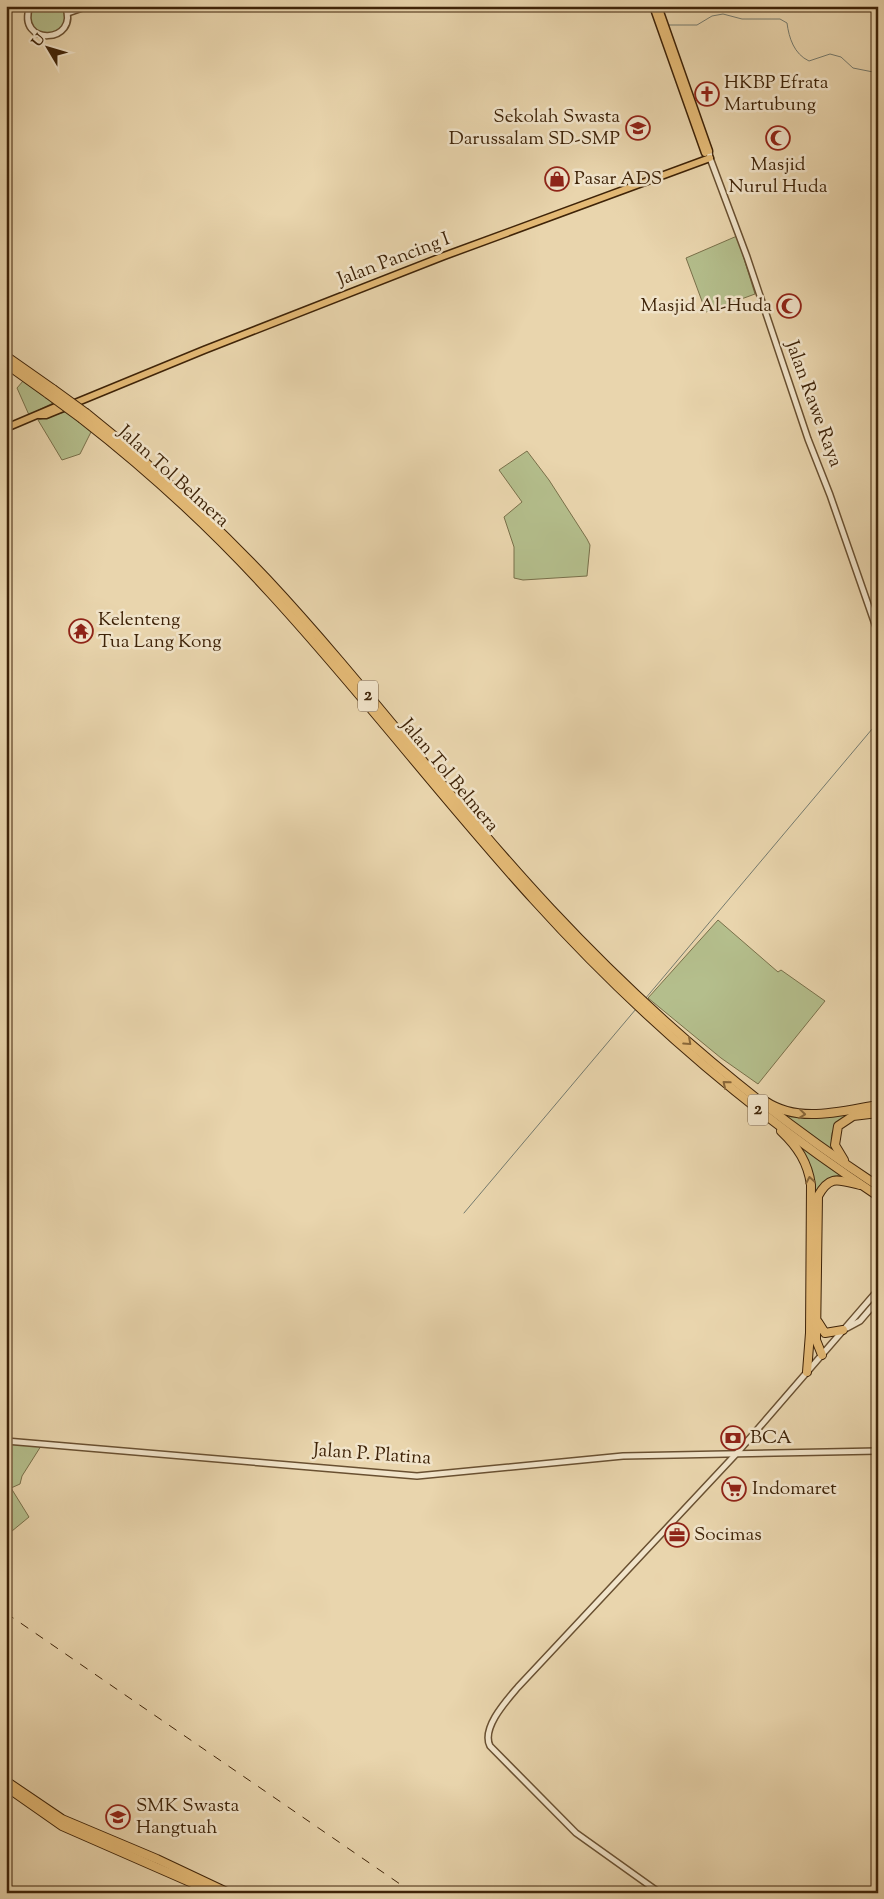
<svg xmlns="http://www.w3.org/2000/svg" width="884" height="1899" viewBox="0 0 884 1899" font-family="'Sorts Mill Goudy',serif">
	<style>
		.green { fill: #b4be8c; stroke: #79704a }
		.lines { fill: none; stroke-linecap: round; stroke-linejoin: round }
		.stream { stroke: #757b6f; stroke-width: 1 }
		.minor-casing { stroke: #695031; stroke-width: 8 }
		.major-casing { stroke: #3e2308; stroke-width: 9 }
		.highway-casing { stroke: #3e2308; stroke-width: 10 }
		.minor { stroke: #f1e4ca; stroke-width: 5 }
		.major { stroke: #e4ba76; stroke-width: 6 }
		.highway { stroke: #e4ba76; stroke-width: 8 }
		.rail { stroke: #3e2308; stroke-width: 1; stroke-dasharray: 9 9; stroke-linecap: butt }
		.highway-bridge-casing { stroke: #3e2308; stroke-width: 10; stroke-linecap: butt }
		.highway-bridge { stroke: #e4ba76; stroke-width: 8 }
		.oneway { stroke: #896739 }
		.labels { text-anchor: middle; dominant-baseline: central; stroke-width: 5; stroke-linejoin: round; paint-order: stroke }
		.shield { fill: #f1e4ca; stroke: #745d42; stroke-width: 1 }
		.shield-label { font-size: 18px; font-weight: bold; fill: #3e2308 }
		.poi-label { font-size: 19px; fill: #3e2308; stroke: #f1e4ca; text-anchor: start }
		.street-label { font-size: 19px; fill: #3e2308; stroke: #f1e4ca }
	</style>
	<rect width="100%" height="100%" fill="#e9d5ad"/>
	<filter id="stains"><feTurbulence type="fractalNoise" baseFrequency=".004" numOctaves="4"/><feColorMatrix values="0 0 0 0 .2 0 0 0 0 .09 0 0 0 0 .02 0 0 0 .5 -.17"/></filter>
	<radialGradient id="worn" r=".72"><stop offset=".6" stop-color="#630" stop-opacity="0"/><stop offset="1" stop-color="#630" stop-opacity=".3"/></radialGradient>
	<g class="green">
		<path d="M30,6H65L68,13L60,32L38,34L28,22Z"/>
		<path d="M737,236L755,294L706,312L686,258Z"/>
		<path d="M23,381L53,403L29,415L17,388Z"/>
		<path d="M65,412L93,428L80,454L62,460L38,420Z"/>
		<path d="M527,451L549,480L587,539L590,545L587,576L523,580L514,578V547L504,517L522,502L499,470Z"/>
		<path d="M718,920L778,972L781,970L825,1001L758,1084L721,1058L648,998Z"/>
		<path d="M777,1111L815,1116L853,1114C834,1127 826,1130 835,1154Z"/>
		<path d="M797,1144L841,1174L842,1177L824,1182L814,1197Z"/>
		<path d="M6,1444L41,1446L22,1476L20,1484L11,1488L29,1517L6,1536Z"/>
	</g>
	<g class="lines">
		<g class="stream">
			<path d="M664,14L668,25H697L712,16L723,14L742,19H780L787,23C789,38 794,54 809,61L830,54L841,57L853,68L878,73"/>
			<path d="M645,999L878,722"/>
			<path d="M464,1213L636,1009"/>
		</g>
		<g class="minor-casing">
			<g id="minor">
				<path d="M30,6C15,47 81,44 65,6"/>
				<path d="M68,13L88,6"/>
				<path d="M709,151L710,158L747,257L808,439L830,495L878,633"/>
				<path d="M847,1328L860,1321L878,1300"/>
				<path d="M6,1441L417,1476L623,1456L878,1451"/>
				<path d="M660,1893L576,1833L490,1746C481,1728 507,1700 518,1687L737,1453L878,1290"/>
			</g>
		</g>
		<g class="major-casing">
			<g id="major">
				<path d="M653,6L705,153"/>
				<path d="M658,6L709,151"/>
				<path d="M39,415H46L204,350L444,256L710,158"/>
				<path d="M6,428L65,403"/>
			</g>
		</g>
		<g class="highway-casing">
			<g id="highway">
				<path d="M6,356L53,389"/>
				<path d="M6,364L48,394"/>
				<path d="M86,413C150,464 210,519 267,579C366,685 452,803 551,909C649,1014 758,1107 878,1186"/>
				<path d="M82,419C150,472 213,530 271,594C362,693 444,801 534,900C636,1013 751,1112 878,1196"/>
				<path d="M765,1101C799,1124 841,1111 878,1105"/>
				<path d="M781,1131C798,1147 808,1163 811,1185L810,1333L807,1372"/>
				<path d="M844,1160L835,1145L838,1126L853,1116L878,1113"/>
				<path d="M818,1322L825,1333L843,1330"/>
				<path d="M822,1355L816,1340L818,1196C830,1174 839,1180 860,1185"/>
				<path d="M6,1781L62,1819L157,1859L229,1893"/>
				<path d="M12,1791L62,1826L215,1893"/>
			</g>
		</g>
		<use href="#minor" class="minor"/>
		<use href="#major" class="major"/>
		<use href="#highway" class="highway"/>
		<path class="rail" d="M6,1613L413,1893"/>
		<g class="highway-bridge-casing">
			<g id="highway-bridge">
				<path d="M53,389L86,413"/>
				<path d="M48,394L82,419"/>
			</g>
		</g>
		<use href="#highway-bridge" class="highway-bridge"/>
	</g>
	<defs><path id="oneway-chevron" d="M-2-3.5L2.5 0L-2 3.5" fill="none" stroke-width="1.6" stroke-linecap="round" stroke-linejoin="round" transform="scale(1.25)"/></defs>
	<g class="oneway">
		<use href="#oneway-chevron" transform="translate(688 1042) rotate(42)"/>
		<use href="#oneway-chevron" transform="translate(726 1084) rotate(-141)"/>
		<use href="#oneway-chevron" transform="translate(802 1114) rotate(6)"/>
		<use href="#oneway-chevron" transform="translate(810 1180) rotate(-100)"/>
	</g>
	<defs>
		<g id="church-ring" transform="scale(1.25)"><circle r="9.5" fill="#f1e4ca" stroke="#8f2418" stroke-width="1.5"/><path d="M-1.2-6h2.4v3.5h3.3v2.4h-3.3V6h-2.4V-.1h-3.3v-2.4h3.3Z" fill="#8f2418"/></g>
		<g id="school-ring" transform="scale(1.25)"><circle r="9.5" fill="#f1e4ca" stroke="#8f2418" stroke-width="1.5"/><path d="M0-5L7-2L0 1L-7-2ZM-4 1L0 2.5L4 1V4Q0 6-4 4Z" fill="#8f2418"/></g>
		<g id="mosque-ring" transform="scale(1.25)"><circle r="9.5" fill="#f1e4ca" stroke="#8f2418" stroke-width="1.5"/><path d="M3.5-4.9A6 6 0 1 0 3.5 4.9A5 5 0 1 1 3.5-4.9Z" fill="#8f2418"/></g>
		<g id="shop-ring" transform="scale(1.25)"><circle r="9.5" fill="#f1e4ca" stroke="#8f2418" stroke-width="1.5"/><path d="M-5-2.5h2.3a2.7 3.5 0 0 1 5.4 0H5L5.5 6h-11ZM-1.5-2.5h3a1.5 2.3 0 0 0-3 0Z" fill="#8f2418"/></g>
		<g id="temple-ring" transform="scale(1.25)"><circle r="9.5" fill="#f1e4ca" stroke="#8f2418" stroke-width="1.5"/><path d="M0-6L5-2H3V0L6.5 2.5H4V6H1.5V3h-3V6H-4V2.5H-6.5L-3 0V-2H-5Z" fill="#8f2418"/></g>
		<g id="bank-ring" transform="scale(1.25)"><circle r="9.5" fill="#f1e4ca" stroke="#8f2418" stroke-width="1.5"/><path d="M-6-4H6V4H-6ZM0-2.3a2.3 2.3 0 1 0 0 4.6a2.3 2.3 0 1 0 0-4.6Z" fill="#8f2418"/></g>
		<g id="supermarket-ring" transform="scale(1.25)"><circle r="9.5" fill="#f1e4ca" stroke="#8f2418" stroke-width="1.5"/><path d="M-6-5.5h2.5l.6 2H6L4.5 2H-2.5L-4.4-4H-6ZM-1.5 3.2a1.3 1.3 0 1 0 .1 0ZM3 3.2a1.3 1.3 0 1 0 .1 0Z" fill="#8f2418"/></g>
		<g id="office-ring" transform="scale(1.25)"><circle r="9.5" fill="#f1e4ca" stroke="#8f2418" stroke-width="1.5"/><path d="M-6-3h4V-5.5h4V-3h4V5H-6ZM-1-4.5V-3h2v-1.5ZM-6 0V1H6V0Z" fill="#8f2418"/></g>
	</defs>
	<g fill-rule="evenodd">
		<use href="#church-ring" x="707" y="94"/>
		<use href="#school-ring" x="638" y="128"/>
		<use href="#mosque-ring" x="778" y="138"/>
		<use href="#shop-ring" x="557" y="179"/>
		<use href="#mosque-ring" x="789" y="306"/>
		<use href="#temple-ring" x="81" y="631"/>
		<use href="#bank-ring" x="733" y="1438"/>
		<use href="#supermarket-ring" x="734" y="1489"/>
		<use href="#office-ring" x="677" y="1535"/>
		<use href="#school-ring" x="118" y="1817"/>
	</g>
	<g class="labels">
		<g class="shield">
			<rect x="358" y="680.5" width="20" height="31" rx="4"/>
			<rect x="748" y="1094.5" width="20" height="31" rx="4"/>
		</g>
		<g class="shield-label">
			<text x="368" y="696">2</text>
			<text x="758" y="1110">2</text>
		</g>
		<g class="poi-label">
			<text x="724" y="83">HKBP Efrata<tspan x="724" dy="22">Martubung</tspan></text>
			<text x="620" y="117" text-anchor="end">Sekolah Swasta<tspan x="620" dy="22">Darussalam SD-SMP</tspan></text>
			<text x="778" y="165" text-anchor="middle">Masjid<tspan x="778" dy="22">Nurul Huda</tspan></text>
			<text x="574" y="179">Pasar ADS</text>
			<text x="772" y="306" text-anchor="end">Masjid Al-Huda</text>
			<text x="98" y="620">Kelenteng<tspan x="98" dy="22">Tua Lang Kong</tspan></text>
			<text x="750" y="1438">BCA</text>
			<text x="752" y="1489">Indomaret</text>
			<text x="694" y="1535">Socimas</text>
			<text x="136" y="1806">SMK Swasta<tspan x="136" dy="22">Hangtuah</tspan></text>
		</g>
		<g class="street-label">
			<text transform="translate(394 260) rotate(-21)">Jalan Pancing I</text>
			<text transform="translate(813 404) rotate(70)">Jalan Rawe Raya</text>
			<text transform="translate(173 477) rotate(42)">Jalan Tol Belmera</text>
			<text transform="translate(449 776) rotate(50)">Jalan Tol Belmera</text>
			<text transform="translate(372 1455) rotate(4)">Jalan P. Platina</text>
		</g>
	</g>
	<rect width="884" height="1899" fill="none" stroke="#e9d5ad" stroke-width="25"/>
	<rect x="8" y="8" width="869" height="1884" fill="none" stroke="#3e2308" stroke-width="2.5"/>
	<rect x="12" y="12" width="859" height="1874" fill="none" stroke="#3e2308"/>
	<g transform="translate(48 48) rotate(308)" stroke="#f1e4ca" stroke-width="4" paint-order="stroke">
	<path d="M0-4L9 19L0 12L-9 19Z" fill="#3e2308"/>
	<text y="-8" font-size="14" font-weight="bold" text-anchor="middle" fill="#3e2308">U</text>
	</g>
	<rect width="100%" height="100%" filter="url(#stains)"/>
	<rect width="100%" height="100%" fill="url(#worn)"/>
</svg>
